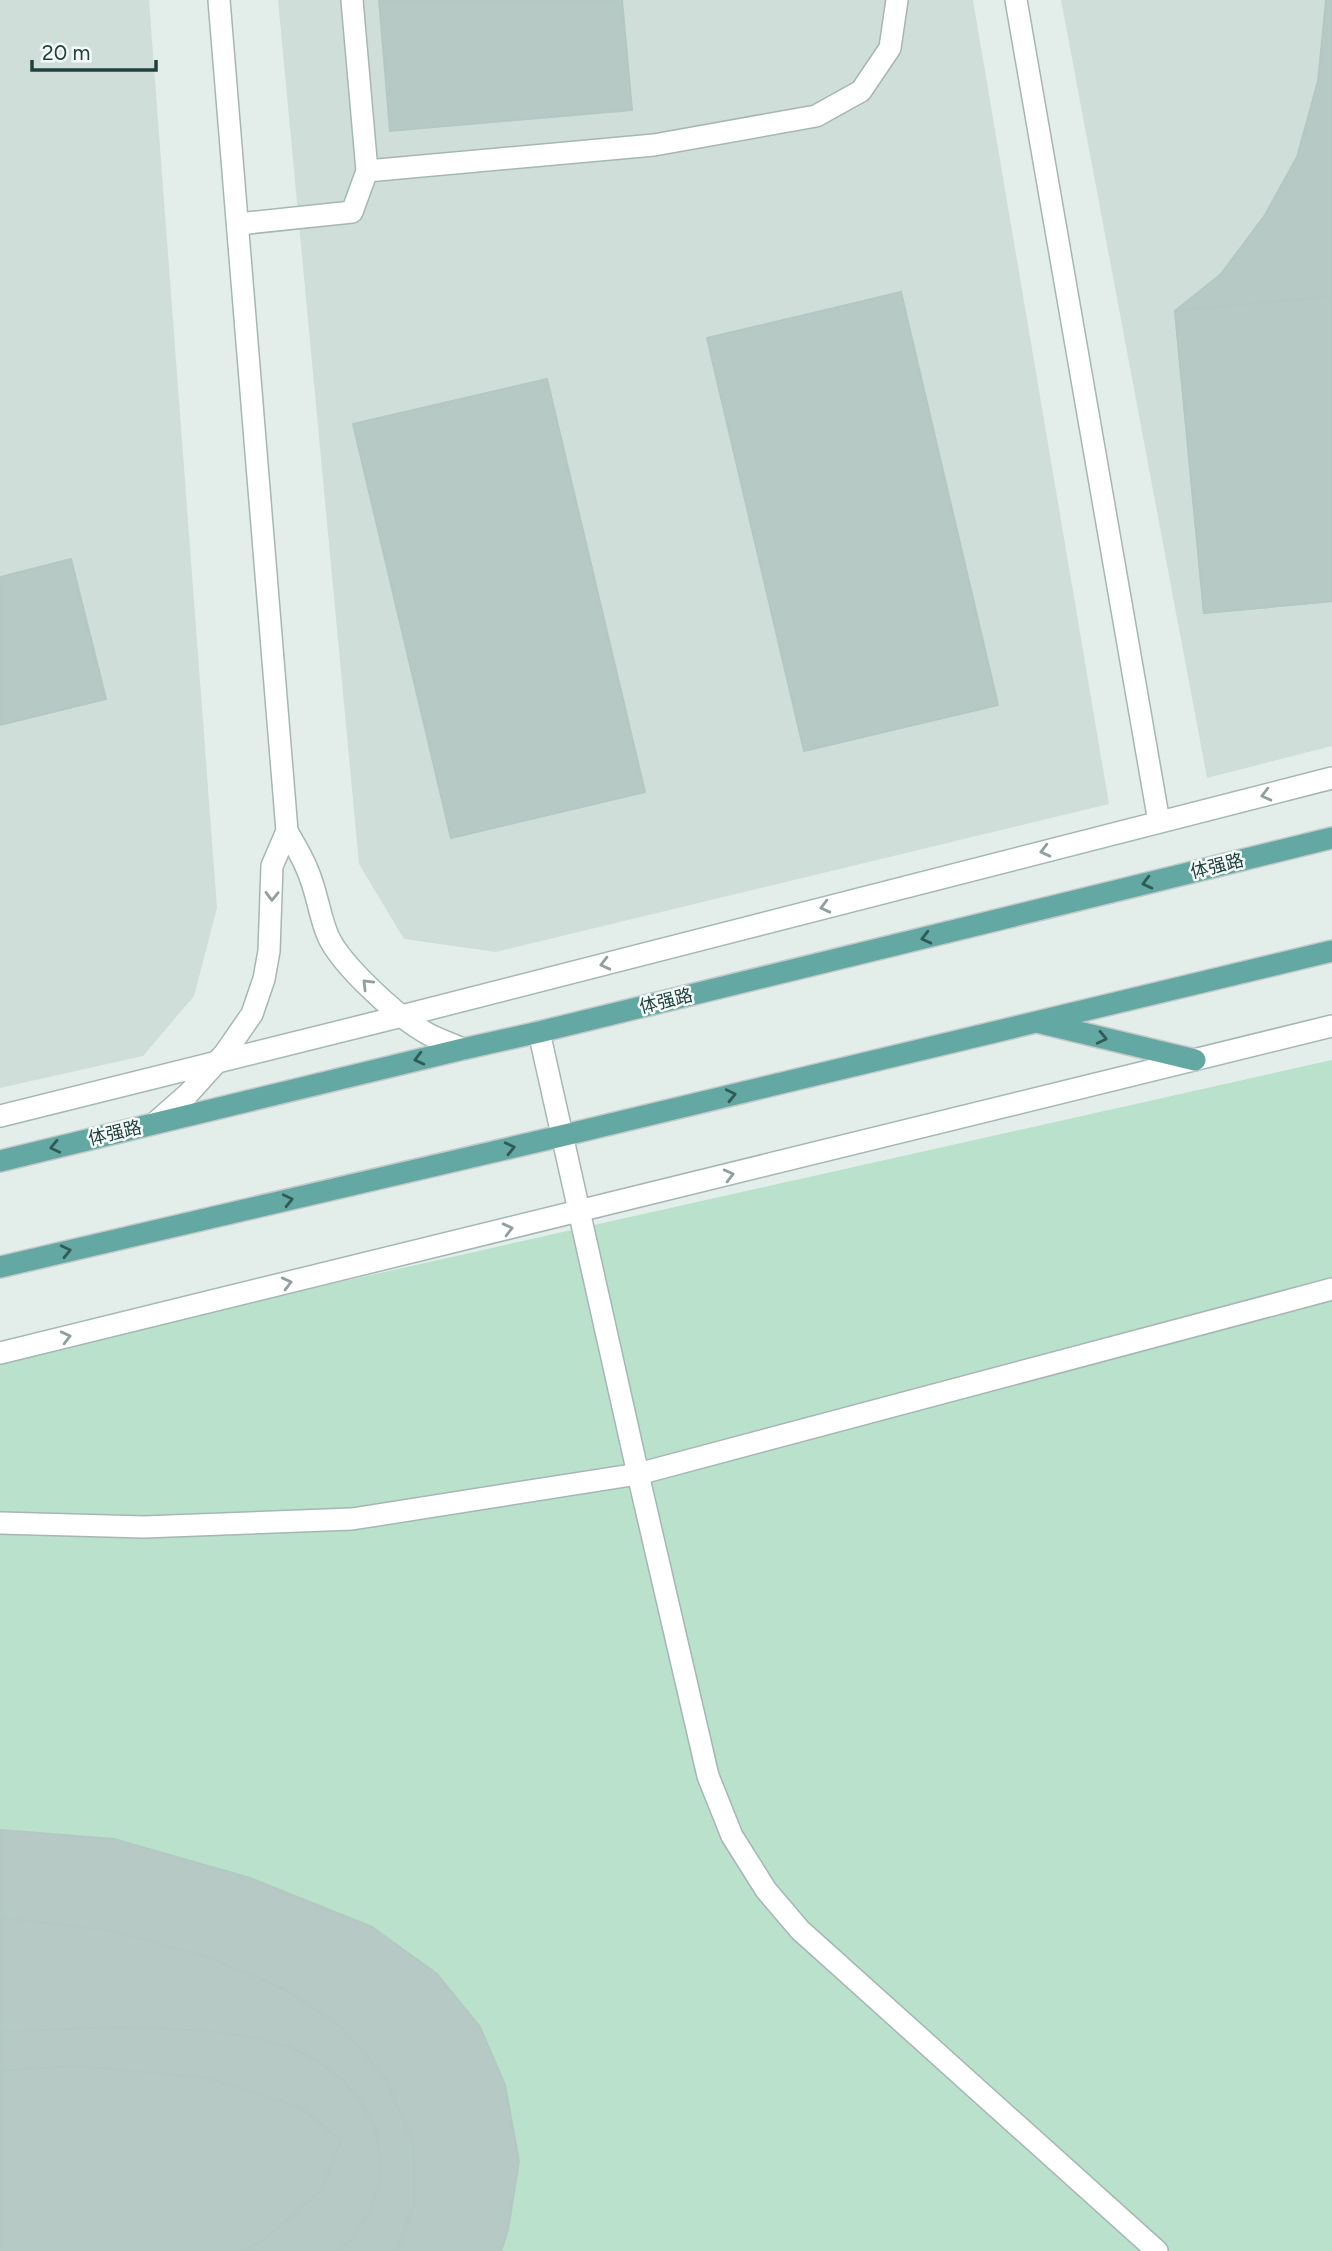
<svg xmlns="http://www.w3.org/2000/svg" width="1332" height="2251" viewBox="0 0 1332 2251" font-family="Figtree,'Noto Sans SC',sans-serif">
	<style>
		.built { fill: #d0deda }
		.green { fill: #b9e1cb }
		.building { fill: #b7c9c4; stroke: #b4c8c3; stroke-width: 2 }
		.lines { fill: none; stroke-linecap: round; stroke-linejoin: round }
		.minor-casing { stroke: #a5b7b4; stroke-width: 24 }
		.major-casing { stroke: #c1cac9; stroke-width: 24 }
		.minor { stroke: #fff; stroke-width: 21 }
		.major { stroke: #63a8a2; stroke-width: 21 }
		.oneway { stroke: #90a09e }
		.oneway2 { stroke: #315b57 }
		.labels { text-anchor: middle; dominant-baseline: central; stroke-width: 5; stroke-linejoin: round; paint-order: stroke }
		.street-label { font-size: 18px; fill: #20413e; stroke: #f4faf8 }
	</style>
	<rect width="100%" height="100%" fill="#e3eeeb"/>
	<g class="built">
		<path d="M0,0H149L217,908L194,996L143,1056L0,1088Z"/>
		<path d="M278,0H973L1109,804L496,952L404,939L359,864Z"/>
		<path d="M1061,0H1332V746L1207,778Z"/>
	</g>
	<path class="green" d="M1332,1060V2251H0V1358Z"/>
	<g class="building">
		<path d="M379,0H622L632,110L390,131Z"/>
		<path d="M1326,0H1332V601L1204,613L1175,311L1221,274L1265,215L1297,157L1318,81Z"/>
		<path d="M901,292L998,705L804,751L707,338Z"/>
		<path d="M1332,296V601L1204,613L1175,311Z"/>
		<path d="M547,379L645,792L451,838L353,424Z"/>
		<path d="M71,559L106,699L0,725V577Z"/>
		<path d="M0,1830L114,1839L250,1878L372,1927L437,1974L480,2027L505,2085L519,2161L508,2230L501,2251H397L414,2203L413,2143L386,2079L341,2027L286,1990L202,1955L107,1930L0,1918Z"/>
		<path d="M0,1918L107,1930L202,1955L286,1990L341,2027L386,2079L413,2143L414,2203L397,2251H339L352,2238L369,2212L380,2184V2153L375,2128L360,2100L342,2080L320,2062L290,2047L251,2037L209,2031L121,2027L0,2032Z"/>
		<path d="M121,2027L209,2031L251,2037L290,2047L320,2062L342,2080L360,2100L375,2128L380,2153V2184L369,2212L352,2238L339,2251H244L264,2240L321,2190L341,2141L300,2107L202,2077L74,2066L0,2071V2032Z"/>
		<path d="M74,2066L202,2077L300,2107L341,2141L321,2190L264,2240L244,2251H0V2071Z"/>
	</g>
	<g class="lines">
		<g class="minor-casing">
			<g id="minor">
				<path d="M219,0L287,831C294,844 302,856 307,869C317,891 319,915 328,936C341,965 396,1015 423,1031C435,1039 450,1043 463,1049"/>
				<path d="M1016,0L1159,822"/>
				<path d="M367,171L654,145L816,116L861,91L890,48L897,0"/>
				<path d="M238,224L352,212L367,171L352,0"/>
				<path d="M539,1032L638,1474L708,1776L732,1836L766,1890L800,1930L1157,2251"/>
				<path d="M0,1116L402,1016L1332,778"/>
				<path d="M155,1123L188,1094L225,1053L252,1014L264,979L269,951L272,866L287,831"/>
				<path d="M0,1353L1332,1026"/>
				<path d="M0,1523L144,1527L352,1519L638,1474L1332,1289"/>
			</g>
		</g>
		<g class="major-casing">
			<g id="major">
				<path d="M1041,1023L1195,1060"/>
				<path d="M0,1161L463,1049L539,1032L1332,838"/>
				<path d="M0,1267L561,1136L1332,951"/>
			</g>
		</g>
		<use href="#minor" class="minor"/>
		<use href="#major" class="major"/>
	</g>
	<defs><path id="oneway-chevron" d="M-2-3.5L2.5 0L-2 3.5" fill="none" stroke-width="1.6" stroke-linecap="round" stroke-linejoin="round" transform="scale(1.75)"/></defs>
	<g class="oneway">
		<use href="#oneway-chevron" transform="translate(1266 795) rotate(166)"/>
		<use href="#oneway-chevron" transform="translate(1045 851) rotate(166)"/>
		<use href="#oneway-chevron" transform="translate(272 896) rotate(91)"/>
		<use href="#oneway-chevron" transform="translate(825 907) rotate(166)"/>
		<use href="#oneway-chevron" transform="translate(605 964) rotate(166)"/>
		<use href="#oneway-chevron" transform="translate(367 984) rotate(-135)"/>
		<use href="#oneway-chevron" transform="translate(729 1175) rotate(-14)"/>
		<use href="#oneway-chevron" transform="translate(508 1229) rotate(-14)"/>
		<use href="#oneway-chevron" transform="translate(287 1283) rotate(-14)"/>
		<use href="#oneway-chevron" transform="translate(66 1337) rotate(-14)"/>
	</g>
	<g class="oneway2">
		<use href="#oneway-chevron" transform="translate(1147 883) rotate(166)"/>
		<use href="#oneway-chevron" transform="translate(926 938) rotate(166)"/>
		<use href="#oneway-chevron" transform="translate(1102 1038) rotate(13)"/>
		<use href="#oneway-chevron" transform="translate(419 1059) rotate(166)"/>
		<use href="#oneway-chevron" transform="translate(731 1095) rotate(-13)"/>
		<use href="#oneway-chevron" transform="translate(55 1147) rotate(167)"/>
		<use href="#oneway-chevron" transform="translate(510 1148) rotate(-13)"/>
		<use href="#oneway-chevron" transform="translate(288 1200) rotate(-13)"/>
		<use href="#oneway-chevron" transform="translate(66 1251) rotate(-13)"/>
	</g>
	<g class="labels">
		<g class="street-label">
			<text transform="translate(1217 866) rotate(-14)">体强路</text>
			<text transform="translate(666 1001) rotate(-14)">体强路</text>
			<text transform="translate(115 1133) rotate(-13)">体强路</text>
		</g>
	</g>
	<path d="M32 60v10h124v-10" fill="none" stroke="#20413e" stroke-width="3.5"/>
	<text x="42" y="60" font-size="21" fill="#20413e" stroke="#f4faf8" stroke-width="5" paint-order="stroke">20 m</text>
</svg>
